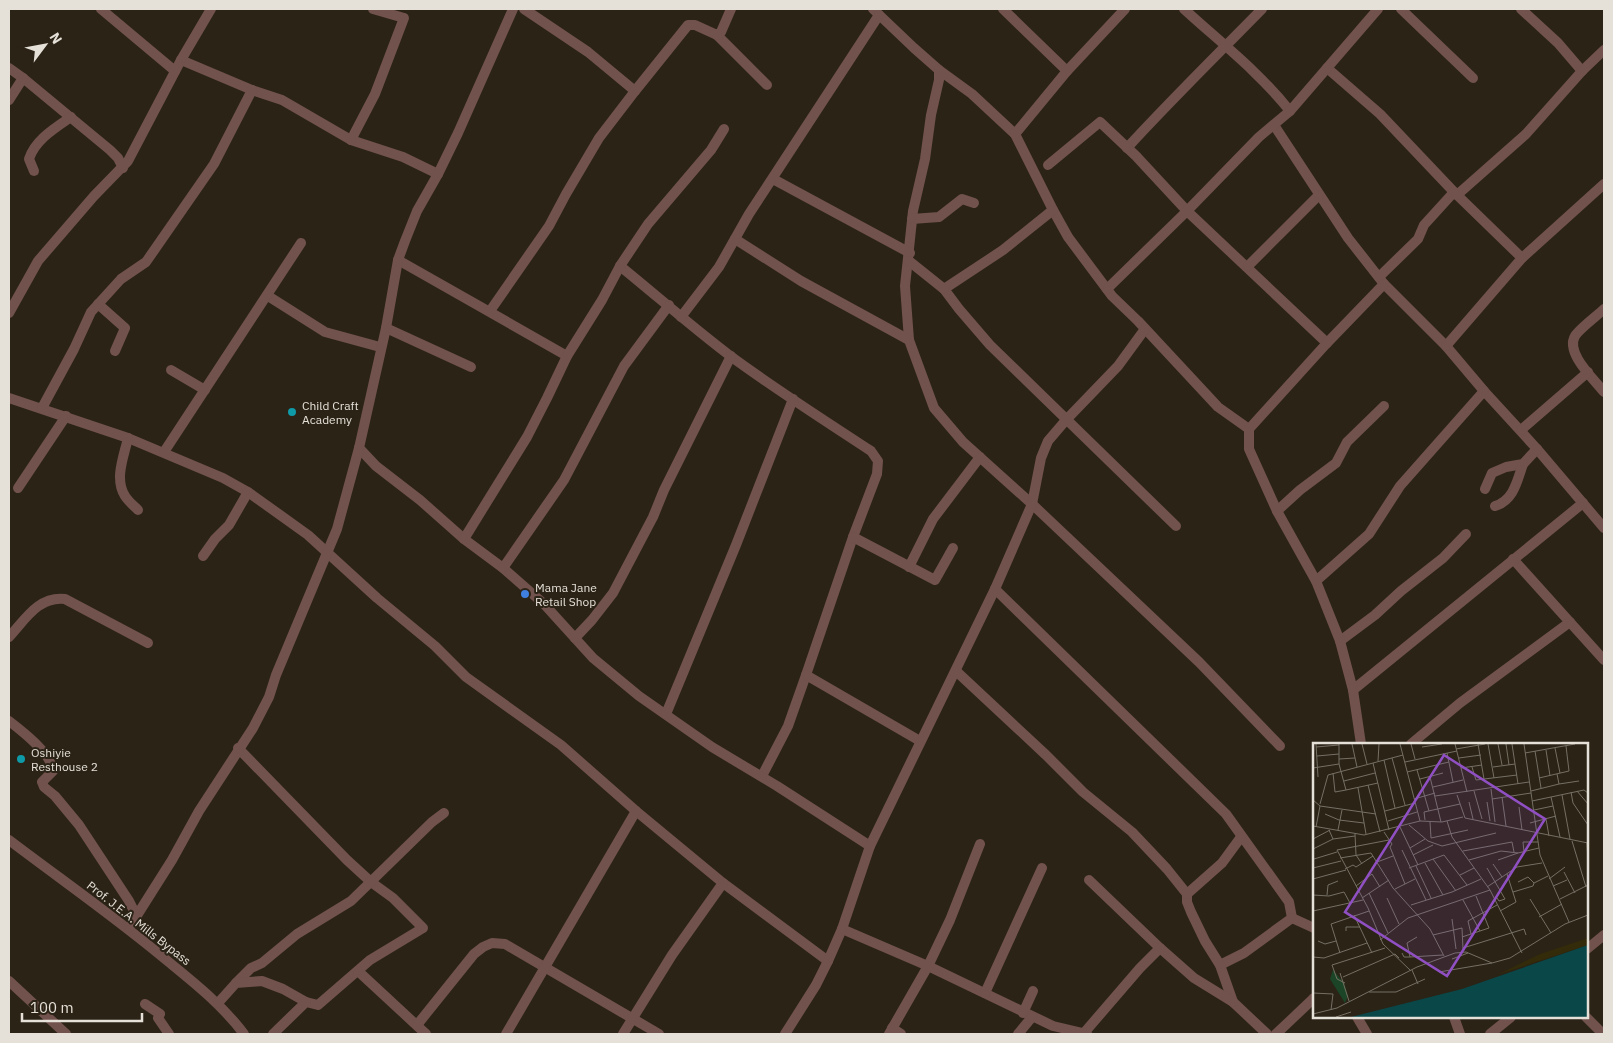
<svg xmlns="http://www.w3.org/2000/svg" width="1613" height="1043" viewBox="0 0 1613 1043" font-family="'IBM Plex Sans',sans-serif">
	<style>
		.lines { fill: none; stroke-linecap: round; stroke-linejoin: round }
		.minor { stroke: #71524c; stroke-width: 10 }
		.culture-dot { fill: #0f9aa8; stroke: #2b2316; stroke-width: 2 }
		.shop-dot { fill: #3f7fe0; stroke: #2b2316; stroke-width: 2 }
		.labels { text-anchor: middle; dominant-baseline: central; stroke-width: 4; stroke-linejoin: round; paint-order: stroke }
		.poi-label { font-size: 12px; fill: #e5e0d8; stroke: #2b2316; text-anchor: start }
		.street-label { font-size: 12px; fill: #e5e0d8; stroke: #2b2316 }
		.inset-road { fill: none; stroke: #756f64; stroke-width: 1 }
		.view { fill: #9050c4; fill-opacity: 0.15; stroke: #9050c4; stroke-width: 2.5 }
		.inset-edge { fill: none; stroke: #e5e0d8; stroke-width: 2.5 }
	</style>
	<rect width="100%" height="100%" fill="#2b2316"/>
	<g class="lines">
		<g class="minor">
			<path d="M101,9L175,71"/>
			<path d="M524,9L588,52L635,91"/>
			<path d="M873,9L914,48L939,70L972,94L1015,134L1053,210L1068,237L1112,296L1138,321L1218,407L1249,429"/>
			<path d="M1003,9L1067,71"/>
			<path d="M1184,9C1220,42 1259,72 1290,111"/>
			<path d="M1401,9L1473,78"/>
			<path d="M1521,9L1558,43L1582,71"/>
			<path d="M717,35L767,85"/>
			<path d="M181,60L252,90L282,100L351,140L403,157L438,174"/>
			<path d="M9,68L23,78L110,150L118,158L123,168"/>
			<path d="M1327,68L1380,114L1454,192L1522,258"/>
			<path d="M939,70V80L931,115L925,159L913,211L905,286L909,340L934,408L963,442L1032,504L1199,662L1280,746"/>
			<path d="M9,100L23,78"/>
			<path d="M1274,125L1348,238L1384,284L1446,346L1484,391L1537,449L1604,528"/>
			<path d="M1015,134L1067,71L1125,9"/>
			<path d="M351,140L375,94L404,18L373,9"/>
			<path d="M1127,148C1171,100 1217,55 1262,9"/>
			<path d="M1048,165L1100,122L1136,156L1187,211L1327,343"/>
			<path d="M34,171L29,159C35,140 55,128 71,117"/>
			<path d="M773,179L910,253"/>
			<path d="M1457,195L1526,134L1582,71L1604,50"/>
			<path d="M1053,210L1003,250L944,289L959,309L990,345L1176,526"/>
			<path d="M912,219L939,217L962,199L974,203"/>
			<path d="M735,239L801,281L909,340"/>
			<path d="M398,260L567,356"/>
			<path d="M909,261L944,289"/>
			<path d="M620,266C657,296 692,327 729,355C775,389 824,420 871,451L878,461L877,474L853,537L806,675L788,726L762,776"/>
			<path d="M1248,266L1319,195"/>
			<path d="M1379,277L1418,239L1424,225L1454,192"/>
			<path d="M1107,289L1187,211L1259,137L1290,111L1378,9"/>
			<path d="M268,296L325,332L380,347"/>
			<path d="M98,304L125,328L115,351"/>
			<path d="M1604,309C1598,315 1579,329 1575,336C1565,353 1594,379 1604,392"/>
			<path d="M490,311L549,226L566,194L599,138L635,91L688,25H695L717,35L721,32L731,9"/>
			<path d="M9,313L38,261L94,196L128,161L181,60L211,9"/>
			<path d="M681,317L719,267L749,214L879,15"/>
			<path d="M386,328L471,367"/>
			<path d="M1446,346L1522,258L1604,184"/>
			<path d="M171,370L205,390"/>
			<path d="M9,398L128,438L223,478L248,492L308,535L377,598L435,646L466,677L561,745L636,811L723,883L828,961"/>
			<path d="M42,408L74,349L91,312L121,279L146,262L214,164L252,90"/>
			<path d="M1521,430L1588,372"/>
			<path d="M128,438C124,456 114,479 125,496C128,501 134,506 138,510"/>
			<path d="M359,448L376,466L420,500L464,539L503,568L544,604L593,658L639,696L712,747L777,786L870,846"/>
			<path d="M164,452L301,243"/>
			<path d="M18,488L66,416"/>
			<path d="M1485,489L1492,473L1506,467L1523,464L1537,449"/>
			<path d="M1495,506C1514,500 1517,481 1523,464"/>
			<path d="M1277,511L1300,490L1336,463L1347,442L1384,406"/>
			<path d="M853,537L935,580L953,548"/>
			<path d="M464,539L527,437L547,398L567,356L602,300L620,266L648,224L711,150L724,129"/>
			<path d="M203,556L215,539L229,525L248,492"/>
			<path d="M1513,559L1604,660"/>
			<path d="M909,567L933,519L980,457"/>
			<path d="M503,568L564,480L624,366L669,305"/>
			<path d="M1316,581L1369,534L1400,486L1484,391"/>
			<path d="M995,589L1226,814L1289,902L1292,918L1244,953L1220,965"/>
			<path d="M9,637C25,620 38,596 65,599L148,643"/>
			<path d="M575,638L592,620L613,593L653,517L664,490L731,356"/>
			<path d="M1340,641L1375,615L1401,591L1443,558L1466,534"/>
			<path d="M956,671L1046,755L1083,792L1132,832L1167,869L1187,894V902L1191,912L1205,941L1220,965L1233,1002L1267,1034"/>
			<path d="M806,675L920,741"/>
			<path d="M1353,690L1583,503"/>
			<path d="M666,714L736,545L793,399"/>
			<path d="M9,721C22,731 52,754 53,771L42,782L44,787L55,796L79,825L129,901L136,915"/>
			<path d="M1361,744L1353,690L1340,641L1316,581L1277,511L1249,449V429L1327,343L1384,284"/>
			<path d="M1411,744L1460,703L1570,622"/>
			<path d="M238,748L347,860L371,882L393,898L423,928L370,960L318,1005L306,1002L273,1034"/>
			<path d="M9,840C63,881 118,919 170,963C197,985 223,1006 244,1034"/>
			<path d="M1089,880L1160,948L1194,978L1233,1002"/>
			<path d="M1187,894L1222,863L1241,837"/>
			<path d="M1292,918L1314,928"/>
			<path d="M129,928L172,860L199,811L253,728L269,697L276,675L337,529L359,448L386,328L398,260L405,241L417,211L438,174L458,133L513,9"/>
			<path d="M842,929L928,966L1053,1026L1087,1034"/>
			<path d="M1587,949L1604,935"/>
			<path d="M358,971L426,1034"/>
			<path d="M9,981L66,1034"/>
			<path d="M236,983L251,968L262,963L297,934L351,901L432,822L444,813"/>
			<path d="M985,993L1042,868"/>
			<path d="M218,1003L236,983L262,981L283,989L306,1002"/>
			<path d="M145,1004L160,1014L158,1018L169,1034"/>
			<path d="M1023,1013L1033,991"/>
			<path d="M1357,1017L1367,1034"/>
			<path d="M1454,1017L1460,1034"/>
			<path d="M1586,1017L1603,1034"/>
			<path d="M417,1025L474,954L483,947L492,943L505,944L659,1034"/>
			<path d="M892,1028L901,1034"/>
			<path d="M1084,1033L1140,968L1160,948"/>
			<path d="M506,1034L636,811"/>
			<path d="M623,1034L672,955L723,883"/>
			<path d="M785,1034L816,985L828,961L842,929L870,846L995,589L1032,504L1041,458L1048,441L1066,420L1118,366L1145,329"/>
			<path d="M889,1034L928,966L950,920L980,844"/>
			<path d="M1018,1034L1032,1017"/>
			<path d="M1276,1034L1314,998"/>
			<path d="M1490,1034L1511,1017"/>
		</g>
	</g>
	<g class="culture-dot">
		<circle cx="292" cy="412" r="5"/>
		<circle cx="21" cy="759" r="5"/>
	</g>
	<circle class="shop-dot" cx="525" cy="594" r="5"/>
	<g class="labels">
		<g class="poi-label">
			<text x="302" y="405">Child Craft<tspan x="302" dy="14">Academy</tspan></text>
			<text x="535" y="587">Mama Jane<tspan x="535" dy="14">Retail Shop</tspan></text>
			<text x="31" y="752">Oshiyie<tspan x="31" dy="14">Resthouse 2</tspan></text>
		</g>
		<g class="street-label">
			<text transform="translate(139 923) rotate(38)">Prof. J.E.A. Mills Bypass</text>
		</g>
	</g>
	<g transform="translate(1313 743)">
		<rect width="275" height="275" fill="#2b2316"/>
		<path d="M20,227L31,240L35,253L32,260L17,236Z" fill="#1b4526"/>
		<path d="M275,195V202L184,232L227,211Z" fill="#332b0a"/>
		<path d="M275,202V274H38L149,246Z" fill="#094749"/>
		<path class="inset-road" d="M3,1L5,34M26,1V21L33,47L65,40M39,1L44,24M49,1L54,21M87,1L107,78M98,1L102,16M142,1L154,49M165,1L171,36M175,1L181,35M185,1L189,22M193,1L196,22M199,1L205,41M211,1L227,112L256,179M3,4L26,2M109,4L129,1M242,5L247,30M143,6L172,1M233,7L237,33M222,8L228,45M134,10L140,39M212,10L262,1M4,13L26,11M79,15L92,62M146,15L168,12M26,16L42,15M71,17L82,65M65,18L66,1M92,19L144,8M60,20L76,87M159,24L163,37L204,32M180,24L202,21M0,25L26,21M148,25L169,22M104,27L116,68M94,29L136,19M20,30L22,49L33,47M244,31L246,41L266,38M117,34L128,79M226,35L256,28L253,3M107,36L130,30M31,38L62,30M55,42L67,89M120,44L150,37M45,45L53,91M178,46L182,79M161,48L169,76M218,48L246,41M264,48L275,61M258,49L260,60L275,82M144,52L152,75L275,100M249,52L257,96M122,53L216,39M189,54L193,83M238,54L247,94M101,56L122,50M179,56L218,50M0,57L7,63L3,84M219,58L271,47L275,50M156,59L160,76M174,59L177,78M7,61L15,32L90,12M7,63L63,71M206,64L209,87M221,67L240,63M72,68L102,60M12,71L26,77L51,80M233,76L236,93M112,77L111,69L147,61M75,78L104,69M134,78L139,94L177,147L209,210M117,79L118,95L155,87M217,80L243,73M96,82L115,98L129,103L183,90M0,83L51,92L107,78L129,79L150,74M87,84L105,122M16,87L20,96L42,93M25,87L29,67M71,89L79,101L77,104L92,141M42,91L43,112L49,121M0,96L17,87M76,97L24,107L55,165L70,201L98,228M259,98L273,144M274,100L275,120M97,105L112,96M0,106L20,96M89,107L113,157M150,108L199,99L201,109M211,109L210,99H225M100,112L120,102M27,115L58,110L80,145L117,186L131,213M1,116L24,109M120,116L143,148M156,117L188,108L205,110L226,105M185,117L205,110M64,119L80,113M112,120L130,152M180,121L189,134M103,123L118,155M0,125L28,118M96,125L131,112L154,142M174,125L192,156L186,158L184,155M32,126L40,122L43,124L60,113M251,129L262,150M147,132L161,125M0,136L33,127M236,136L252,124M205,139L215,134L221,140L235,133M43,143L59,131L67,144M240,143L254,137M174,144L204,124L229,120M82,146L102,136M200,149L220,143L221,140M56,150L75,190M0,152L16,153L31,149L37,160M14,152L15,142L25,138M49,155L76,137M74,155L86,181M217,156L238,190M247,156L275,142M150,157L167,188M98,162L139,149L168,136M0,168L50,157M187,168L203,159L194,131M41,172L59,210M226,174L249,161M139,176L143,206M33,188V184H47M158,191L155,178L184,162M120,192L149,185L150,206M149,194L176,185L163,153M67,197L95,175L177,147M5,198L12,201L23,198M150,205L211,186L213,192M27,210L18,181L56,168M89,210L91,214H97L94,200L104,194M0,214L11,215L54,200M97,214L130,212M139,216L155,210M99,227L105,241M126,229L179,220M27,230L36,258M30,234L82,211L86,215M32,240L24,236L19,222L72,205M56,249H83L112,236M0,250L20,251L18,267M0,271L24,265L104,224L142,210L153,209L179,220L197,215L252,181L275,172M23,274L38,269"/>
		<path class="view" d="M131,12L232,76L134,233L32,169Z"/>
		<rect width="275" height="275" class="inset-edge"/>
	</g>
	<rect width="1613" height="1043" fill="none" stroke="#e5e0d8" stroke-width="20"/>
	<g transform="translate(45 45) rotate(58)" stroke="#2b2316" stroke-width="4" paint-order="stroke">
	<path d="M0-4L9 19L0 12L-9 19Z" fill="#e5e0d8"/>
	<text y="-8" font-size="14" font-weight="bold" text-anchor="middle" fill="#e5e0d8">N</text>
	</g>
	<path d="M22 1013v8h120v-8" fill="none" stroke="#e5e0d8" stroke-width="2.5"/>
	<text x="30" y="1013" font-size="15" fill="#e5e0d8" stroke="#2b2316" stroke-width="4" paint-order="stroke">100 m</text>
</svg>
